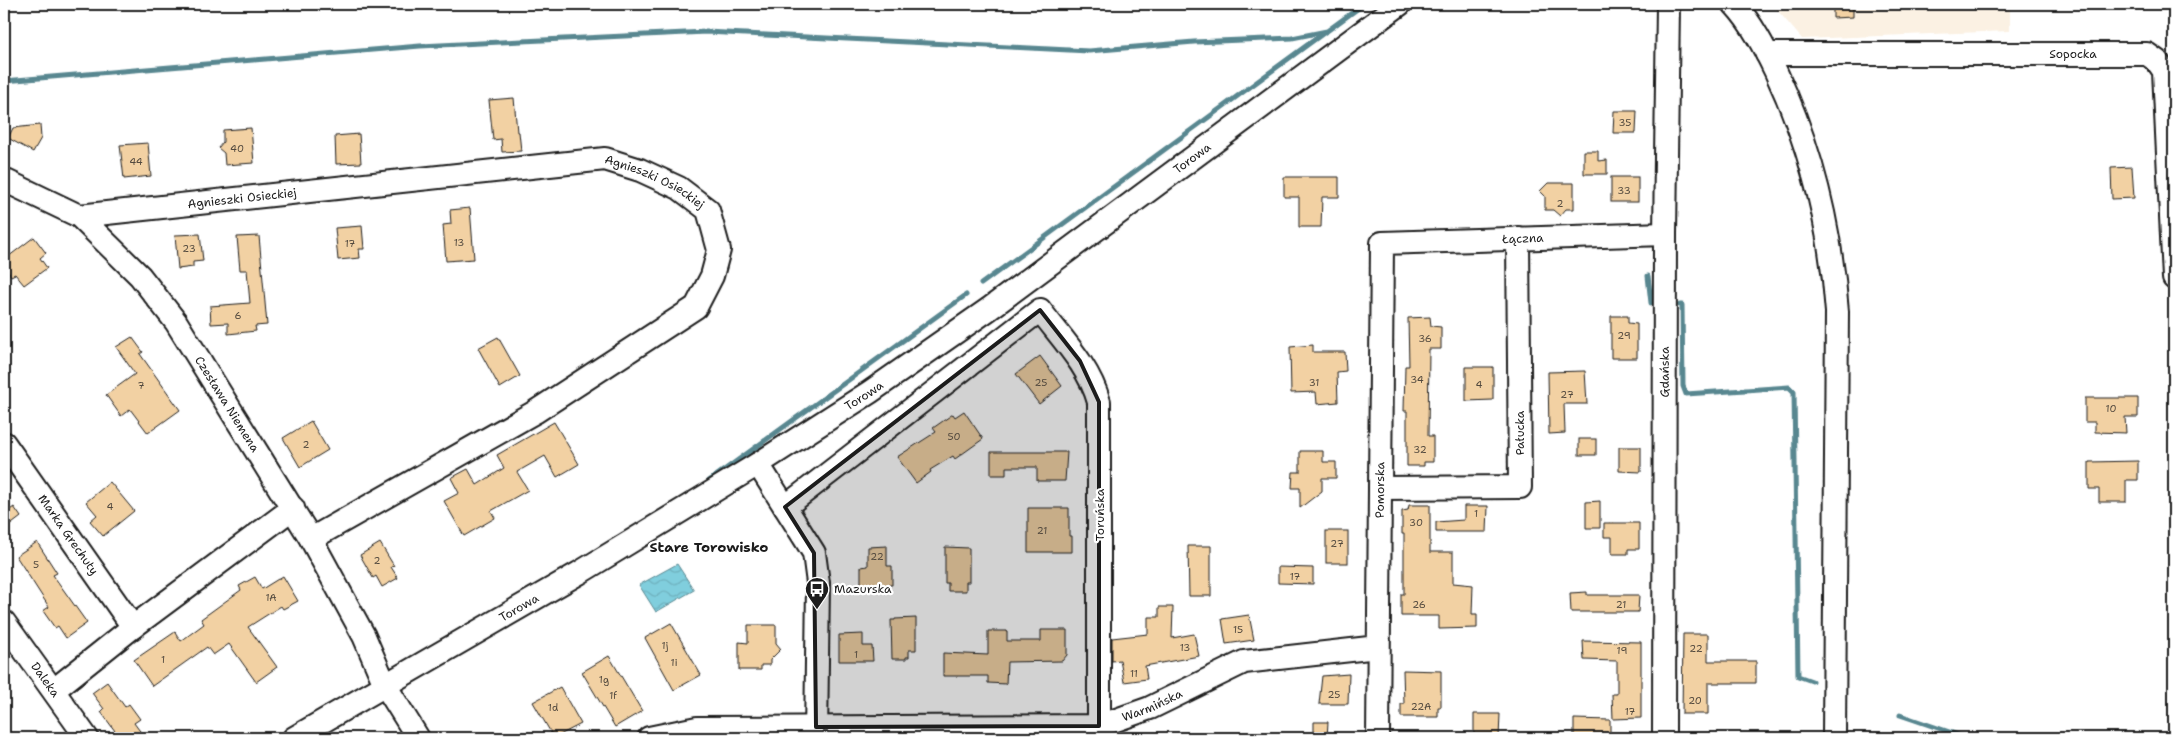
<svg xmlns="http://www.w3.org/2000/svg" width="2178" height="742" viewBox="0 0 2178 742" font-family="'Shantell Sans',sans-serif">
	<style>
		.built { fill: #fbf1e3 }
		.water { fill: url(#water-waves); stroke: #588790 }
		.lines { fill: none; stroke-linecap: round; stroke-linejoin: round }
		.stream { stroke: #588790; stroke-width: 5 }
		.building { fill: #f2d1a3; stroke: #1c1c1c }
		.minor-casing { stroke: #1c1c1c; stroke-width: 26 }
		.minor { stroke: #fff; stroke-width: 22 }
		.marked { fill: #1c1c1c; fill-opacity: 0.2; stroke: #1c1c1c; stroke-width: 4; stroke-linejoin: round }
		.labels { text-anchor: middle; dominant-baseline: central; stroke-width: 4.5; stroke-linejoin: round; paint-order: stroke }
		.number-label { font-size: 10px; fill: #52493e }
		.street-label { font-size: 12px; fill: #1c1c1c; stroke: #fff }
		.poi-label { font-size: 12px; fill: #1c1c1c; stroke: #fff; text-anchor: start }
		.neighbourhood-label { font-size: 14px; font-weight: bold; fill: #1c1c1c; stroke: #fff }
	</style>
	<defs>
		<pattern id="water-waves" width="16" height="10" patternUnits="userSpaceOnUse" patternTransform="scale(1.25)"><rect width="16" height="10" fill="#80cedd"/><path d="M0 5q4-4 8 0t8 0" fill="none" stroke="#6eb0bd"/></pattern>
	</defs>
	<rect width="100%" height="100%" fill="#fff"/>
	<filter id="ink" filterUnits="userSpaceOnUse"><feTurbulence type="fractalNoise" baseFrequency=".02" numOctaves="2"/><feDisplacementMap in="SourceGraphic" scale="10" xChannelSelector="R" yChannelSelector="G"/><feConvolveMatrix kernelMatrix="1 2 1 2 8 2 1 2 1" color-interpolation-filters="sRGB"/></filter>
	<g filter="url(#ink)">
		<path class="built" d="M1772,4H2010V31L1802,39Z"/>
		<path class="water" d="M677,564L694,590L656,612L639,585Z"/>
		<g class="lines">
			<g class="stream">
				<path d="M4,81L420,46L706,32L1089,51L1194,42L1292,38L1327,31L1364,4"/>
				<path d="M1648,276L1651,303"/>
				<path d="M981,284L1325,32"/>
				<path d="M1680,305H1682L1683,386L1686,394L1789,387L1794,392L1798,676L1812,681"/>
				<path d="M709,481L966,295"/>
				<path d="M1900,715L1967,738"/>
				<path d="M279,738L289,732"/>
			</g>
		</g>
		<g class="building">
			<path d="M1833,4H1853V17L1833,18Z"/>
			<path d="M514,98L517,132H519L521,151L502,152L501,139L493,140L489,100Z"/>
			<path d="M1614,111H1637L1636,133H1613Z"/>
			<path d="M40,125L41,138L33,152L8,138L13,128Z"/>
			<path d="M251,128L254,163L225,165L224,153L218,148L223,142V130Z"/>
			<path d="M359,134L361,163L336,164L335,136Z"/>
			<path d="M148,143L151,176L124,179L120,145Z"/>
			<path d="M1584,151H1598V161L1607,160V174H1584Z"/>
			<path d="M2132,167L2134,198L2112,199L2111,168Z"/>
			<path d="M1284,177H1339V197H1322L1321,227H1299V197H1284Z"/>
			<rect x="1611" y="177" width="27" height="25"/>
			<path d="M1548,183H1574V209H1566L1560,216L1553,210H1545V196L1540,191Z"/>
			<path d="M470,208L474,259L446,261L443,225L451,224L450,210Z"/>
			<path d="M362,226L364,249H359L360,258L338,260L335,228Z"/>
			<path d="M200,234L203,261L193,262V267L178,269L175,235Z"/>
			<path d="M259,236L267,325L255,326L256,331L228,334V323L211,324L210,306L250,303L247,270H240L237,237Z"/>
			<path d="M34,237L46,253L40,258L47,268L24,285L15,274L11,276L4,266V260Z"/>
			<path d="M1611,316H1628V323L1637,324V358H1611Z"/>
			<path d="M1430,317L1431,326L1441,327V349H1429L1428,436H1433V462H1424V466H1407V411H1404L1405,366H1409L1408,318Z"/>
			<path d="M132,337L143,352L140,354L180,410L148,433L130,409L121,416L106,395L135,374L116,347Z"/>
			<path d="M498,337L520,376L500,388L478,348Z"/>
			<path d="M1313,345V352H1345L1346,371L1337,372L1338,402L1317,404L1316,392L1291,393L1290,347Z"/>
			<path d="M1040,356L1062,386L1039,404L1016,374Z"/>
			<path d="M1466,367H1493V400L1466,401Z"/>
			<path d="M1585,371L1587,404H1564L1565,433L1549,434L1548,372Z"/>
			<path d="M2085,398H2138V417H2125L2126,433L2095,432V422H2085Z"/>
			<path d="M964,411L983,439L955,459L953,456L930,470L931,472L916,483L897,457L936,432L933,428L953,414L955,417Z"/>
			<path d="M311,421L328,450L300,467L283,438Z"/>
			<path d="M554,422L579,464L557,477L545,456L517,472L528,490L491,511L495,518L464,536L444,501L459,493L451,478L468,469L477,485L504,468L497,455Z"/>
			<rect x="1579" y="439" width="17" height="16"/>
			<path d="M1619,447H1641V472L1619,471Z"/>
			<path d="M1300,451H1323V462H1336V478H1322V491L1300,508V488H1292L1293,472H1300Z"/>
			<path d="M991,452H1067L1065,481H1037V467H1006V475H991Z"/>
			<path d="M2138,461V480H2126V502H2099V489H2089V462Z"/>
			<path d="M110,482L134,511L103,536L90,521L97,515L86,502Z"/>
			<path d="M1600,501V528H1586V502Z"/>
			<path d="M1409,505H1430V552H1453V583L1473,585L1472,614H1477V628L1439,629V616H1401V594H1404V534H1402V511L1408,510Z"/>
			<path d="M1464,506H1488L1487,532H1436V522L1464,520Z"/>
			<path d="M14,507L21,517L4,530V514Z"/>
			<path d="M1028,508H1069V536H1072V552H1028Z"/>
			<path d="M1604,523H1639V549H1628V554H1612V537H1604Z"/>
			<rect x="1326" y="531" width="22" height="32"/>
			<path d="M37,542L57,573L53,575L87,623L66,638L58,626L55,628L43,611L49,607L16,556Z"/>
			<path d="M380,543L394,566L391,567L398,578L382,587L376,576L373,578L360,555Z"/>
			<path d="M887,546V566H892V585H861V567L868,566V547Z"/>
			<path d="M1188,546H1211V596H1189Z"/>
			<path d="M945,547L969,548V582H966V591H948V583H945Z"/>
			<path d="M1278,567L1313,568V584L1278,583Z"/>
			<path d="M283,576L298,601L283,609L281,606L248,627L277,667L256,682L229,644L213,655L207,647L152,686L134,660L175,632L181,641L204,624L201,619L241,590L239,586L255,577L262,589Z"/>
			<path d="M1587,592V595H1639L1638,612H1571L1570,593Z"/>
			<path d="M1159,607H1173L1172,638L1194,634L1199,656L1145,666L1147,679L1124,682L1120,660L1112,661V638L1148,634V617H1159Z"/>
			<path d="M1249,615L1254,640L1226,644L1222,619Z"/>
			<path d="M916,618V650H909V657H906V659H892L891,620H895V619Z"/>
			<path d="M671,623L701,675L674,690L645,638Z"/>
			<path d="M748,625H776V643L781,649L770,660V665H761V670H739V642L748,643Z"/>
			<path d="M1041,630H1067V655L1062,661L1007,662L1006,684L988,683V676H943V653L988,655V631H1007V641H1041Z"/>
			<path d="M863,634V646H872L873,661H839V635Z"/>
			<path d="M1683,634H1708V661H1756V683H1708V714H1682Z"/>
			<path d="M1583,641L1641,642V718L1613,719L1612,694H1617V661L1584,660Z"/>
			<path d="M609,656L642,711L615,727L582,672Z"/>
			<path d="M1403,670L1441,671V707H1438V717H1401V704H1404Z"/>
			<path d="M1349,674L1348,704H1319L1322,676Z"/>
			<path d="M107,682L125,707L129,704L140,719L134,723L145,738H133L120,733L118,735L101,712L104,709L92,693Z"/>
			<path d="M560,687L581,724L554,738L533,702Z"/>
			<path d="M1474,714H1500L1499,738H1474Z"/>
			<path d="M1574,719L1610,720V738H1574Z"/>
			<path d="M1314,722H1328L1327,738H1314Z"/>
		</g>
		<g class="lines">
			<g class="minor-casing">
				<g id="minor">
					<path d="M1734,4C1752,23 1765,49 1776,72C1812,149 1831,228 1837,312L1834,738"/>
					<path id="s1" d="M1767,54H2147L2157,61L2164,71L2174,278"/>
					<path id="s2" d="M4,180L79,216L140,276L176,322L311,539L364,636L385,685L418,738"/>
					<path id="s3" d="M79,216L605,159L640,170L679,188L708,210L719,250L712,276L696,307L535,412L311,539"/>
					<path id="s4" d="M4,443L133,627"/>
					<path d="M758,464L814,553L818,583L816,738"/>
					<path d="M1380,488L1520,487L1518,238"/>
					<path d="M785,507L1040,310C1062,339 1089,366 1099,402V738"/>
					<path id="s5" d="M4,622L87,738"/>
					<path d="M54,690L133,627L293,508"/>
					<path id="s6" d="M294,738L579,573L758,464L870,392L989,309L1400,4"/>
					<path id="s7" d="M649,738L697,728L1099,726L1150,708L1244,662L1378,647"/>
					<path id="s8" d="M1378,738L1382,243L1665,234"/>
					<path id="s9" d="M1664,738L1665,234L1668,5"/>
				</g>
			</g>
			<use href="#minor" class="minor"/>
		</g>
	</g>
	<path class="marked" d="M1040,310L1080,361L1099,402V726L816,727L814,553L785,507Z"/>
	<defs>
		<g id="bus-pin" transform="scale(1.25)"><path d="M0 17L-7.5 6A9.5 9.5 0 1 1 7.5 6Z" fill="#1c1c1c" stroke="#fff"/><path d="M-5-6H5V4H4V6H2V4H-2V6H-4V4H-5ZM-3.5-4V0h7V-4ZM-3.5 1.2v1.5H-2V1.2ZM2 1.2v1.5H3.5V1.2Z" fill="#fff"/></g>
	</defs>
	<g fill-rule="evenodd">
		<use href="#bus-pin" x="817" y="589"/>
	</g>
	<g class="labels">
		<g class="number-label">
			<text x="1625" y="122">35</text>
			<text x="237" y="148">40</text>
			<text x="136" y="161">44</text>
			<text x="1624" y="190">33</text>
			<text x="1560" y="203">2</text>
			<text x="459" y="242">13</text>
			<text x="350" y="243">17</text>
			<text x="189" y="248">23</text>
			<text x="238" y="315">6</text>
			<text x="1624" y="335">29</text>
			<text x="1425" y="338">36</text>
			<text x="1417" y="379">34</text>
			<text x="1041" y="382">25</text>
			<text x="1314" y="382">31</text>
			<text x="1479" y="384">4</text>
			<text x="141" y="385">7</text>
			<text x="1567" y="394">27</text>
			<text x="2111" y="408">10</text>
			<text x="954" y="436">50</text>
			<text x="306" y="444">2</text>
			<text x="1420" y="449">32</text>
			<text x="110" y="506">4</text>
			<text x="1476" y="513">1</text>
			<text x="1416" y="522">30</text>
			<text x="1042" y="530">21</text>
			<text x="1337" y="543">27</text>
			<text x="877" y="556">22</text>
			<text x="377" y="560">2</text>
			<text x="36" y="564">5</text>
			<text x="1295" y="576">17</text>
			<text x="271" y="597">1A</text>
			<text x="1419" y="604">26</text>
			<text x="1621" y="604">21</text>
			<text x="1238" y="629">15</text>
			<text x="665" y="645">1j</text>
			<text x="1185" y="647">13</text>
			<text x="1696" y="648">22</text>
			<text x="1622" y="650">19</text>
			<text x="856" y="654">1</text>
			<text x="163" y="659">1</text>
			<text x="674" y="662">1i</text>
			<text x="1134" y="673">11</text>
			<text x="604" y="679">1g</text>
			<text x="1334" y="694">25</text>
			<text x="613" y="695">1f</text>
			<text x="1695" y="700">20</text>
			<text x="1421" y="706">22A</text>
			<text x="553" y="707">1d</text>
			<text x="1630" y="711">17</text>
		</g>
		<g class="street-label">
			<text stroke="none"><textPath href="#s1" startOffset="306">Sopocka</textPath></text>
			<text stroke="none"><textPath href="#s6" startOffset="1070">Torowa</textPath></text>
			<text stroke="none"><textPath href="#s3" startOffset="584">Agnieszki Osieckiej</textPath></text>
			<text stroke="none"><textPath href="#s3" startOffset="164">Agnieszki Osieckiej</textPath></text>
			<text stroke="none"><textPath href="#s8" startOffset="636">Łączna</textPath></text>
			<text stroke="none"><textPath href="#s9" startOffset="366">Gdańska</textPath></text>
			<text stroke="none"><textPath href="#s6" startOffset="665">Torowa</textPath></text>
			<text stroke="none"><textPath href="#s2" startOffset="324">Czesława Niemena</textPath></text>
			<text transform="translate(1520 433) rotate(-90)">Pałucka</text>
			<text stroke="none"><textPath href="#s8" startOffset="248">Pomorska</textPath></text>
			<text transform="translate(1100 515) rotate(-90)">Toruńska</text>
			<text stroke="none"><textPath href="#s4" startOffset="112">Marka Grechuty</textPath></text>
			<text stroke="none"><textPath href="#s6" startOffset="260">Torowa</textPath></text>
			<text stroke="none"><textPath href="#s5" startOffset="71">Daleka</textPath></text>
			<text stroke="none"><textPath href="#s7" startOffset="508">Warmińska</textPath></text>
		</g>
		<g class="poi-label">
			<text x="834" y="589">Mazurska</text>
		</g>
		<g class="neighbourhood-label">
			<text x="709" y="547">Stare Torowisko</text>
		</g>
	</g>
	<rect width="2178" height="742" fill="none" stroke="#fff" stroke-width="20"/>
	<rect x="10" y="10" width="2158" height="722" fill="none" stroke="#1c1c1c" stroke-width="2" filter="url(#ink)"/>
</svg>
